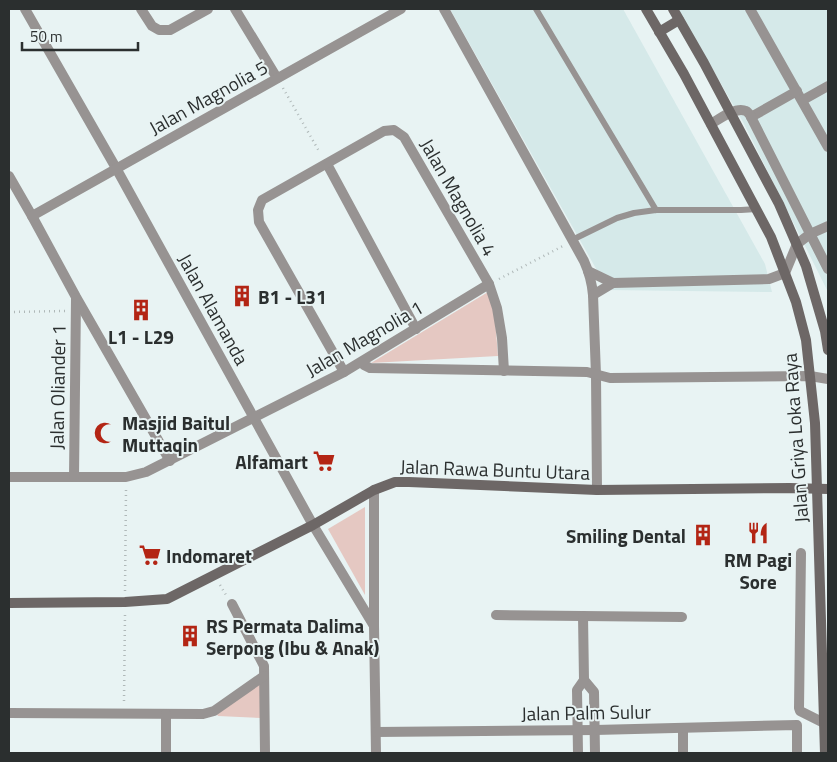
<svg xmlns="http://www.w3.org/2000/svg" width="837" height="762" viewBox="0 0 837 762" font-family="'Titillium Web',sans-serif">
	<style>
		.built { fill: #d5e9e9 }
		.green { fill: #e5c8c2 }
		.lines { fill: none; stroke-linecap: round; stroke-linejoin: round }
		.path { stroke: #afb8b8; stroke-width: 2.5; stroke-dasharray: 1 4; stroke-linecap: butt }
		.lane { stroke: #979392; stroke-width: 6 }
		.street { stroke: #979392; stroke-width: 10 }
		.secondary { stroke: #6d6766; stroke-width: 10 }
		.labels { text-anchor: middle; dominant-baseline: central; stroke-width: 4; stroke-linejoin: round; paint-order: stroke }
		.street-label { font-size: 19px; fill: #2b2f2f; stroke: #e8f3f3 }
		.poi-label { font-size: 19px; font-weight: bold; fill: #2b2f2f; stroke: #e8f3f3; text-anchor: start }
	</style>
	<rect width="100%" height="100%" fill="#e8f3f3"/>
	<g class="built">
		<path d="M450,9H623L765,264L772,292L608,290Z"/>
		<path d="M678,9H828V292L743,122Z"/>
	</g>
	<g class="green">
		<path d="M488,292L494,307L498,356L371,363Z"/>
		<path d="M365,507V595L328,529Z"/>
		<path d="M261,683L262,718L218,716L216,713Z"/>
	</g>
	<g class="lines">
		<g class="path">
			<path d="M283,88L320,153"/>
			<path d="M499,279L563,246"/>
			<path d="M9,312L65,311"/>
			<path d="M220,585L226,595"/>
			<path d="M125,591L126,489"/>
			<path d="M124,701L125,614"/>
		</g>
		<g class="lane">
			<path d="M536,9L656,210"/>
			<path d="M572,240L617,218L634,213L656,210H741L757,209"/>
		</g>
		<g class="street">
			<path d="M25,9L116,168L313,525L374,626"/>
			<path d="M141,9L152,26L159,30H170L208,9"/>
			<path d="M235,9L277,78"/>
			<path d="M444,9L584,261C589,272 592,283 593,295L596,375L597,490"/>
			<path d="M750,9L828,147"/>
			<path d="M803,100L828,86"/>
			<path d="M751,117L797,91"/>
			<path d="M711,124C719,119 736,106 746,111C747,111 751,116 751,117L828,269"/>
			<path d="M327,164L416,329"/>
			<path d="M9,176L32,216L76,297L170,461"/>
			<path d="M32,216L401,9"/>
			<path d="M588,271L613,283L769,279L785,273L797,244L810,234L828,226"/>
			<path d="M593,295L613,283"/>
			<path d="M362,362L364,365L370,368L587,372L610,378L810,376L828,379"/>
			<path d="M344,372L259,222L258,210L262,200L384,131L394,130L404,137L489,284L497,308L502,338L504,371"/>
			<path d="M9,477H126L146,472L344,372L489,284"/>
			<path d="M74,477L76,298"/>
			<path d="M374,490V626L376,753"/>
			<path d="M801,553L799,708L800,711L824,723"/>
			<path d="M232,604L264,666L265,753"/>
			<path d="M496,615L682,617"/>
			<path d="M584,680L594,692L595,753"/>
			<path d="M9,713L203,714L214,711L264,676"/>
			<path d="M683,728V753"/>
			<path d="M376,732L595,730L797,725V753"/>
			<path d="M166,753V714"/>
			<path d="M578,753L577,690L584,680L583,616"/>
		</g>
		<g class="secondary">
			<path d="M646,9L684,74L771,237L796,302L806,340L815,423L825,753"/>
			<path d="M673,9L704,63L779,204L806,266L825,331L828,350"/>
			<path d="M659,32L679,20"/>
			<path d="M9,603L125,602L167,599L313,525L374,490L395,482H409L597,490L790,488L828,489"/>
		</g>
	</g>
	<defs>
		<g id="building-bare" transform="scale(1.725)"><path d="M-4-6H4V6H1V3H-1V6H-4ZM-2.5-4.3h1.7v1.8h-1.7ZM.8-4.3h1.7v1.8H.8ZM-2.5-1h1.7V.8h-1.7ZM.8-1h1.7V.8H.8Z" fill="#b32514" stroke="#e8f3f3" stroke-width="2.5" paint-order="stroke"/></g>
		<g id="mosque-bare" transform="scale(1.725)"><path d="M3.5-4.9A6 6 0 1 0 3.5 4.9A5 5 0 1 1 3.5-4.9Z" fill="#b32514" stroke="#e8f3f3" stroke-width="2.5" paint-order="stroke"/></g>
		<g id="supermarket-bare" transform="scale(1.725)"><path d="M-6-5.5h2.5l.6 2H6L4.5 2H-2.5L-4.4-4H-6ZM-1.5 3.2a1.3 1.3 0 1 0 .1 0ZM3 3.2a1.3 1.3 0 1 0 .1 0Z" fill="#b32514" stroke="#e8f3f3" stroke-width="2.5" paint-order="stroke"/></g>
		<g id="restaurant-bare" transform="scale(1.725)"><path d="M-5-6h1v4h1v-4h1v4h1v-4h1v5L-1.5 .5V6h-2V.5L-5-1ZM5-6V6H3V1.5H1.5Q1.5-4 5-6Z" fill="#b32514" stroke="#e8f3f3" stroke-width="2.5" paint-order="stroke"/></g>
	</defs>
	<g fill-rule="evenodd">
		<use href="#building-bare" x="242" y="296"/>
		<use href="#building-bare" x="141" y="310"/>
		<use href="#mosque-bare" x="105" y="433"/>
		<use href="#supermarket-bare" x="324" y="461"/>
		<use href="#restaurant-bare" x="758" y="533"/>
		<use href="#building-bare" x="703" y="535"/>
		<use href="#supermarket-bare" x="150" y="555"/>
		<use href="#building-bare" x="190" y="636"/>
	</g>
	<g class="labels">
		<g class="street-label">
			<text transform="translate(208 97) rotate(-29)">Jalan Magnolia 5</text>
			<text transform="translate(459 197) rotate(60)">Jalan Magnolia 4</text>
			<text transform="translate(214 309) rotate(61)">Jalan Alamanda</text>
			<text transform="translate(364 338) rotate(-30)">Jalan Magnolia 1</text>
			<text transform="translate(57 387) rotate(-89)">Jalan Oliander 1</text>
			<text transform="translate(795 438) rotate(-94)">Jalan Griya Loka Raya</text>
			<text transform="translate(495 469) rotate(2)">Jalan Rawa Buntu Utara</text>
			<text transform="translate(586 712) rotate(-1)">Jalan Palm Sulur</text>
		</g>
		<g class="poi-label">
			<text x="258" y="296">B1 - L31</text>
			<text x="141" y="336" text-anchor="middle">L1 - L29</text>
			<text x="122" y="422">Masjid Baitul<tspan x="122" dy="22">Muttaqin</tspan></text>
			<text x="308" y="461" text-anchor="end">Alfamart</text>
			<text x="686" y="535" text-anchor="end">Smiling Dental</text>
			<text x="166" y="555">Indomaret</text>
			<text x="758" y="559" text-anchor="middle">RM Pagi<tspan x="758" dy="22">Sore</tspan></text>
			<text x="206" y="625">RS Permata Dalima<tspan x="206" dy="22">Serpong (Ibu &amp; Anak)</tspan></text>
		</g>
	</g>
	<rect width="837" height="762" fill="none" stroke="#2b2f2f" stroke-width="20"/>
	<path d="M22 42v8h116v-8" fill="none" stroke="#2b2f2f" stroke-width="2.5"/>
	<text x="30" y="42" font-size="15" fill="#2b2f2f" stroke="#e8f3f3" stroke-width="4" paint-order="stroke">50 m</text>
</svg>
